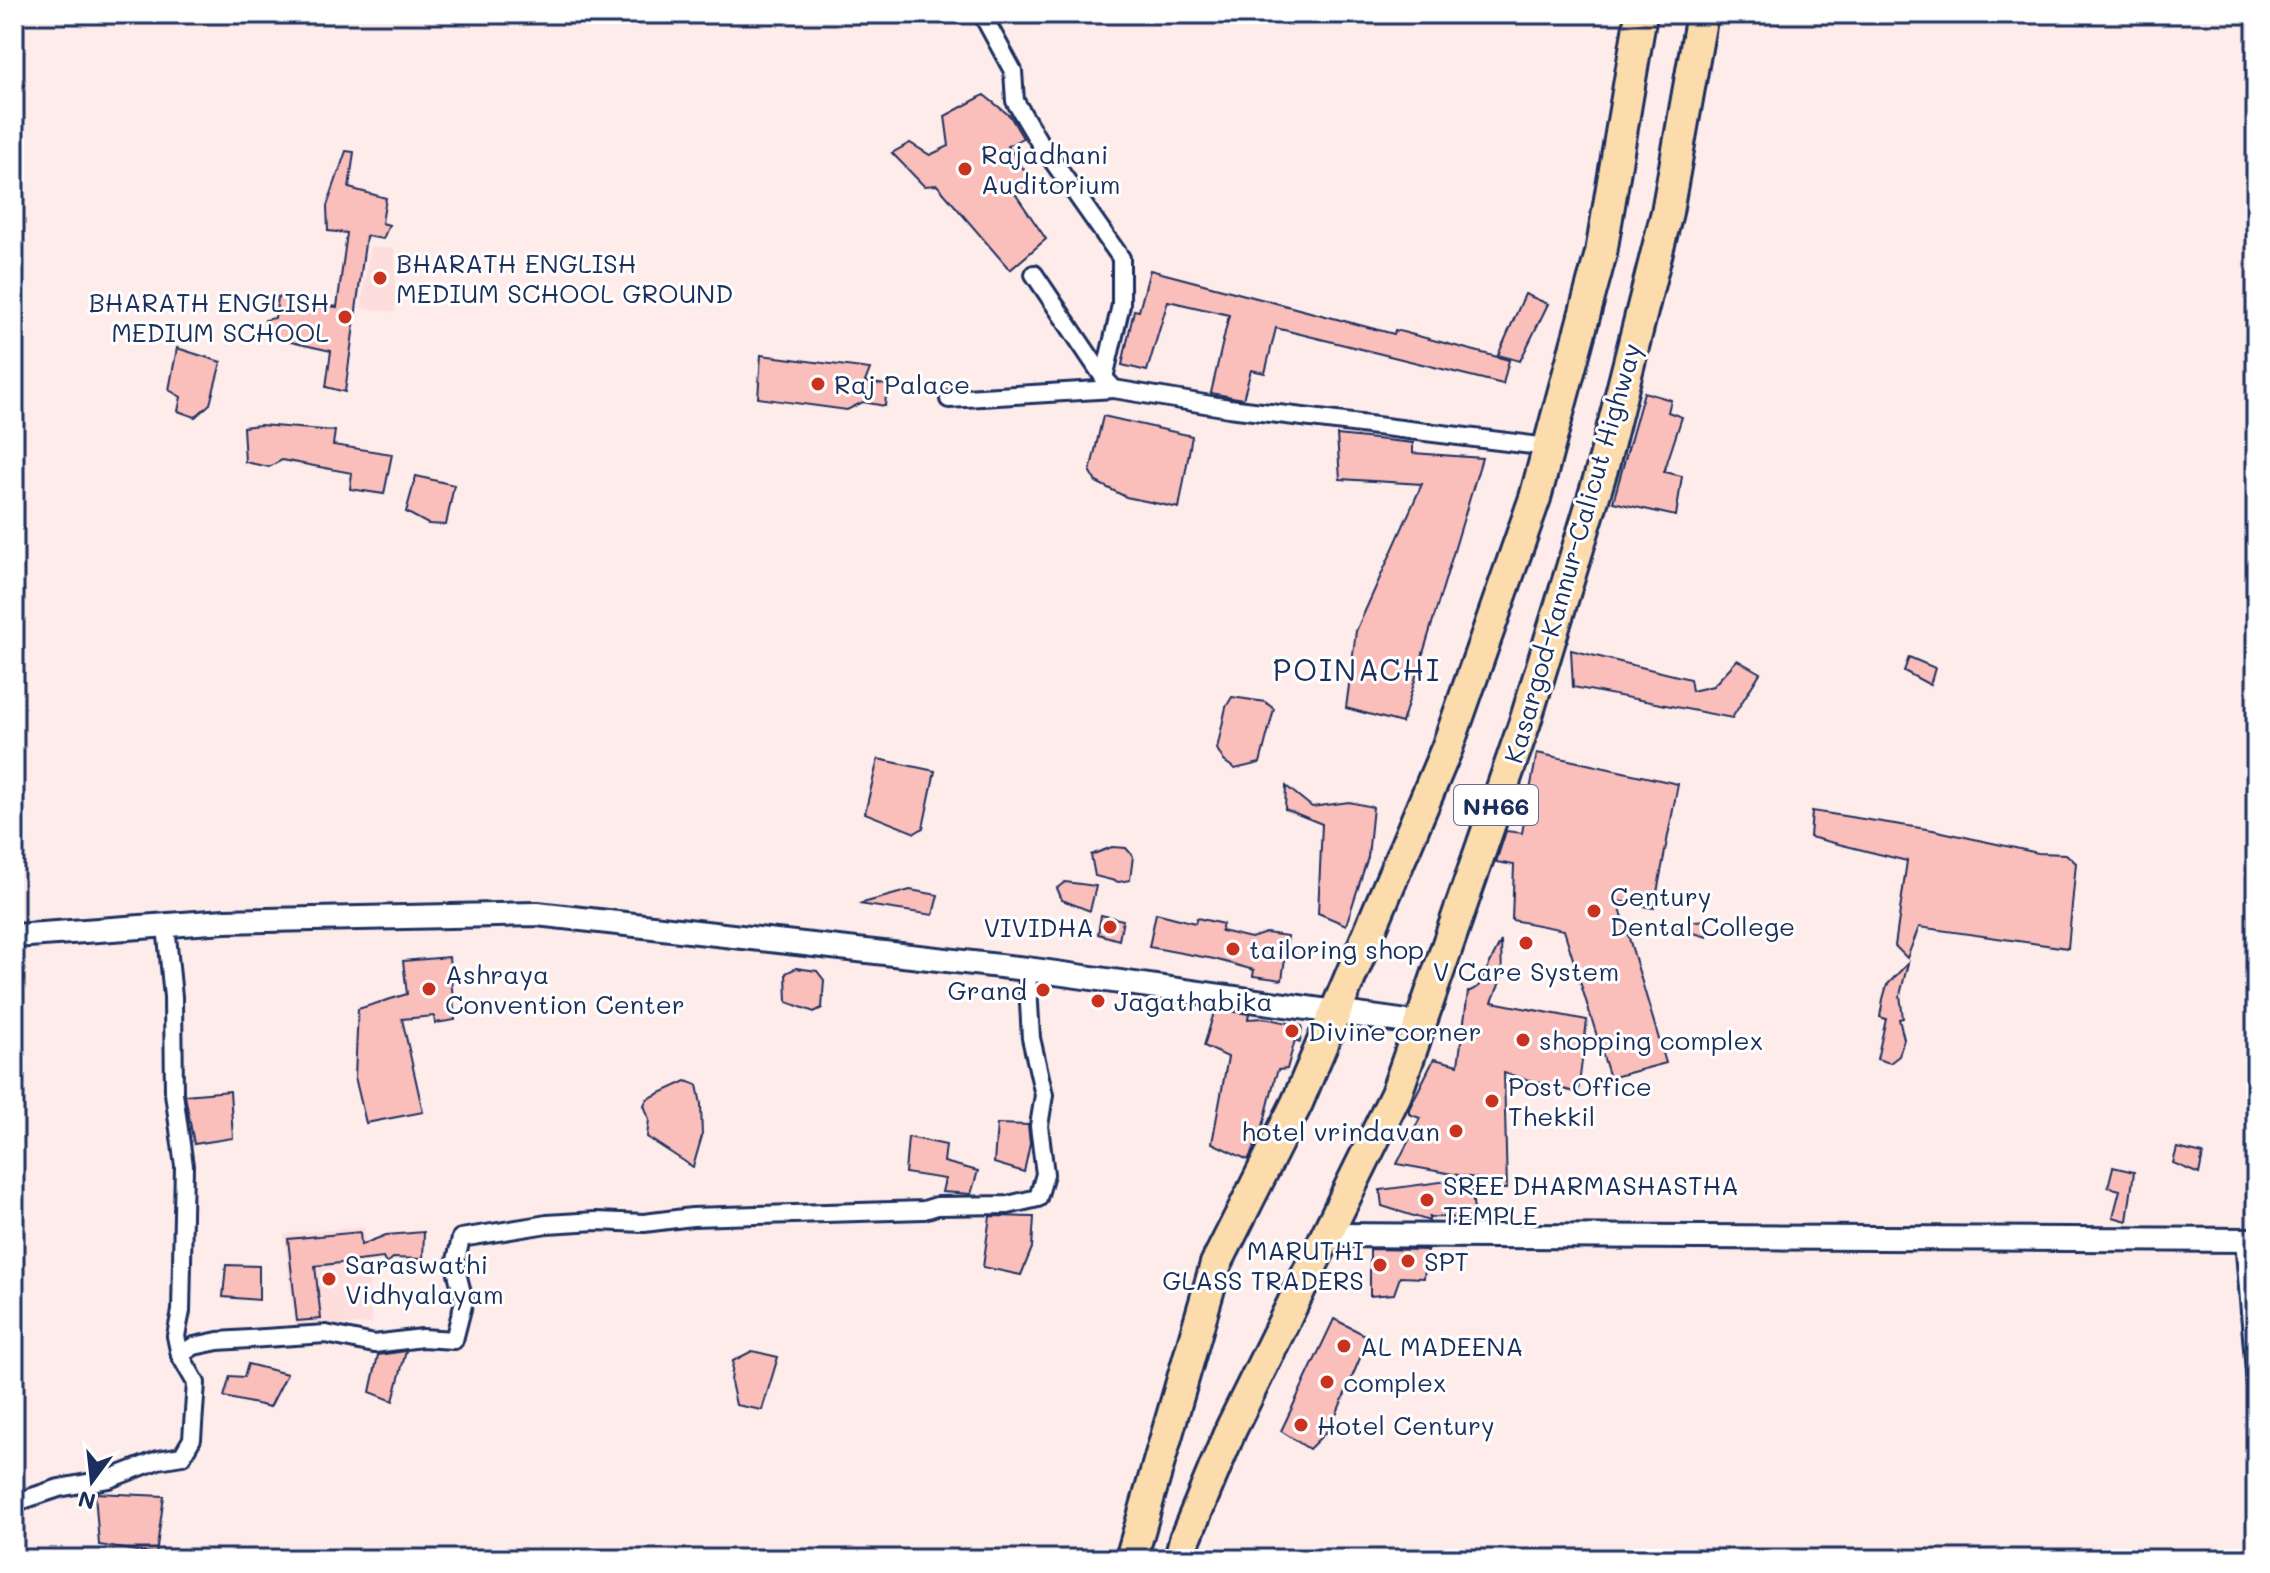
<svg xmlns="http://www.w3.org/2000/svg" width="2270" height="1573" viewBox="0 0 2270 1573" font-family="Mali,sans-serif">
	<style>
		.built { fill: #fddedd }
		.building { fill: #fbbfbb; stroke: #1b2f5e; stroke-width: 2 }
		.lines { fill: none; stroke-linecap: round; stroke-linejoin: round }
		.street-casing { stroke: #1b2f5e; stroke-width: 22 }
		.secondary-casing { stroke: #1b2f5e; stroke-width: 28 }
		.highway-casing { stroke: #1b2f5e; stroke-width: 36 }
		.street { stroke: #fff; stroke-width: 16 }
		.secondary { stroke: #fff; stroke-width: 22 }
		.highway { stroke: #fcdcac; stroke-width: 30 }
		.poi-dot { fill: #c8321e; stroke: #fff; stroke-width: 3 }
		.labels { text-anchor: middle; dominant-baseline: central; stroke-width: 6; stroke-linejoin: round; paint-order: stroke }
		.shield { fill: #fff; stroke: #5f6d8e; stroke-width: 2 }
		.shield-label { font-size: 24px; font-weight: bold; fill: #1b2f5e }
		.poi-label { font-size: 26px; fill: #1b2f5e; stroke: #fff; text-anchor: start }
		.street-label { font-size: 26px; fill: #1b2f5e; stroke: #fff }
		.quarter-label { font-size: 30px; letter-spacing: 2px; fill: #1b2f5e; stroke: #fff }
	</style>
	<rect width="100%" height="100%" fill="#feeceb"/>
	<filter id="ink" filterUnits="userSpaceOnUse"><feTurbulence type="fractalNoise" baseFrequency=".0125" numOctaves="2"/><feDisplacementMap in="SourceGraphic" scale="16" xChannelSelector="R" yChannelSelector="G"/><feConvolveMatrix kernelMatrix="1 2 1 2 8 2 1 2 1" color-interpolation-filters="sRGB"/></filter>
	<g filter="url(#ink)">
		<g class="built">
			<path d="M370,247L395,248V312L361,308Z"/>
			<path d="M364,1227L372,1324L295,1327L284,1234Z"/>
		</g>
		<g class="building">
			<path d="M984,95L1010,116L1023,138L1008,146L1033,183L1016,195L1046,239L1010,270L937,185L924,186L892,153L910,143L930,155L949,146L945,116Z"/>
			<path d="M346,151L354,152L349,188L386,198L382,223L389,225L383,239L366,236L345,392L326,387L331,351L282,340L264,333L265,320L275,318L278,297L337,307L347,233L328,231L327,206Z"/>
			<path d="M1150,270L1394,334L1395,330L1509,360L1503,384L1276,328L1265,373L1251,370L1243,399L1211,393L1229,315L1168,301L1147,371L1122,365L1134,310L1139,311Z"/>
			<path d="M1525,294L1548,304L1520,361L1498,355Z"/>
			<path d="M177,348L221,362L210,404L195,417L178,411L181,397L169,390Z"/>
			<path d="M761,355L870,369L865,382L887,385L885,406L863,402L847,410L758,398Z"/>
			<path d="M1644,392L1671,400L1668,412L1682,417L1664,472L1682,476L1676,516L1613,502Z"/>
			<path d="M1103,416L1192,436L1179,508L1126,497L1096,482L1090,472Z"/>
			<path d="M260,425L335,431L333,445L392,454L384,494L350,489L352,473L282,460L269,467L245,462L243,427Z"/>
			<path d="M1337,435L1413,443V453L1482,458L1402,723L1346,708L1356,631L1422,484L1340,479Z"/>
			<path d="M416,476L454,485L446,525L428,524L406,512Z"/>
			<path d="M1571,650L1690,679L1692,691L1713,686L1737,660L1760,673L1732,718L1573,687Z"/>
			<path d="M1909,657L1935,668L1930,685L1904,671Z"/>
			<path d="M1232,697L1265,702L1274,709L1260,763L1235,769L1224,761L1217,749L1226,707Z"/>
			<path d="M1537,753L1678,784L1654,908L1618,901L1666,1063L1610,1078L1564,930L1512,920L1514,865L1496,862L1506,831L1522,833Z"/>
			<path d="M878,759L935,771L923,828L915,833L865,813Z"/>
			<path d="M1286,786L1312,807L1349,802L1373,807L1368,857L1346,925L1318,913L1322,824L1285,809Z"/>
			<path d="M1812,811L1933,830L2038,853L2066,854L2076,863L2068,948L1919,927L1907,958L1895,946L1907,861L1810,837Z"/>
			<path d="M1112,847L1126,848L1133,856L1130,880L1119,882L1095,876L1091,855Z"/>
			<path d="M1065,882L1096,886L1090,911L1062,900L1057,888Z"/>
			<path d="M910,890L938,895L933,915L859,904Z"/>
			<path d="M1156,913L1195,923L1197,918L1223,924L1221,931L1251,938L1266,933L1288,936L1282,980L1253,976L1254,970L1214,959L1149,947Z"/>
			<path d="M1101,915L1123,920L1119,940L1098,934Z"/>
			<path d="M1706,920L1707,937L1666,925L1695,921Z"/>
			<path d="M1501,941L1502,977L1492,1002L1587,1020L1578,1093L1504,1073L1507,1189H1480L1481,1179L1397,1164L1420,1118L1409,1114V1109L1434,1059L1458,1065L1468,992L1478,987Z"/>
			<path d="M449,957L455,1020L435,1023L434,1016L402,1019L423,1112L366,1123L355,1077L358,1009L407,994L403,961Z"/>
			<path d="M1908,963L1900,995L1903,1018L1899,1019L1904,1039L1899,1056L1890,1063L1877,1059L1886,1019L1880,1017L1883,999L1887,985Z"/>
			<path d="M796,968L817,971L824,980L822,1008L814,1012L787,1002L786,973Z"/>
			<path d="M1215,1009L1249,1014L1248,1019L1264,1018L1302,1026L1300,1042L1295,1040L1287,1069L1278,1070L1275,1078L1261,1134L1248,1160L1212,1143L1228,1057L1204,1046Z"/>
			<path d="M686,1081L697,1085L701,1104L702,1136L693,1167L647,1137L649,1119L644,1105L647,1099Z"/>
			<path d="M230,1091L233,1138L194,1144L185,1095Z"/>
			<path d="M997,1124L1028,1125L1030,1144L1024,1172L994,1163Z"/>
			<path d="M908,1137L946,1145L944,1162L978,1171L971,1194L942,1192L945,1179L905,1173Z"/>
			<path d="M2177,1148L2203,1154L2199,1174L2173,1163Z"/>
			<path d="M2113,1167L2134,1172L2127,1221L2113,1217L2120,1190L2108,1187Z"/>
			<path d="M1470,1178L1475,1218L1429,1217V1221L1382,1206L1380,1190Z"/>
			<path d="M990,1216L1034,1217L1032,1248L1021,1275L983,1267Z"/>
			<path d="M360,1232L361,1245L386,1235L424,1232L423,1259L393,1258L386,1264L383,1258L315,1266L321,1319L297,1321L288,1239Z"/>
			<path d="M1370,1249L1427,1250L1424,1278L1400,1277L1394,1294L1370,1296Z"/>
			<path d="M226,1265L259,1266V1300L223,1297Z"/>
			<path d="M1334,1319L1369,1337L1331,1427L1309,1449L1281,1431Z"/>
			<path d="M406,1351L393,1401L370,1392L378,1355Z"/>
			<path d="M752,1351L778,1357L762,1410L736,1405L731,1382L733,1361Z"/>
			<path d="M248,1364L287,1374L270,1407L224,1397L230,1376L244,1377Z"/>
			<path d="M95,1493L164,1496L156,1554L99,1545Z"/>
		</g>
		<g class="lines">
			<g class="street-casing">
				<g id="street">
					<path d="M982,14L1013,71L1015,101L1038,140L1121,258V305L1104,378L1114,389L1229,408L1548,447"/>
					<path d="M1034,274L1104,378"/>
					<path d="M949,399L1114,389"/>
					<path d="M2244,1240L2256,1384"/>
					<path d="M180,1355L194,1346L218,1341L326,1334L374,1344L422,1338L454,1340L464,1301L455,1265L461,1238L547,1224L596,1221L644,1223L692,1217L924,1210L937,1206L1008,1205L1038,1198L1045,1174L1039,1126L1044,1095L1031,1038L1027,969"/>
					<path d="M14,1503L59,1488L109,1479L158,1460L182,1456L192,1439L196,1383L180,1355L176,1336L181,1311L184,1166L174,1093L173,997L166,926"/>
				</g>
			</g>
			<g class="secondary-casing">
				<g id="secondary">
					<path d="M14,936L225,921L537,914L1027,969L1422,1024"/>
					<path d="M1325,1235L2256,1240"/>
				</g>
			</g>
			<g class="highway-casing">
				<g id="highway">
					<path d="M1131,1559L1216,1264L1297,1103L1447,748L1535,498L1601,253L1641,14"/>
					<path d="M1180,1559L1185,1539L1231,1429L1396,1094L1525,722L1603,466L1667,212L1702,14"/>
				</g>
			</g>
			<use href="#street" class="street"/>
			<use href="#secondary" class="secondary"/>
			<use href="#highway" class="highway"/>
		</g>
	</g>
	<g class="poi-dot">
		<circle cx="965" cy="169" r="8"/>
		<circle cx="380" cy="278" r="8"/>
		<circle cx="345" cy="317" r="8"/>
		<circle cx="818" cy="384" r="8"/>
		<circle cx="1594" cy="911" r="8"/>
		<circle cx="1110" cy="927" r="8"/>
		<circle cx="1526" cy="943" r="8"/>
		<circle cx="1233" cy="949" r="8"/>
		<circle cx="429" cy="989" r="8"/>
		<circle cx="1043" cy="990" r="8"/>
		<circle cx="1098" cy="1001" r="8"/>
		<circle cx="1292" cy="1031" r="8"/>
		<circle cx="1523" cy="1040" r="8"/>
		<circle cx="1492" cy="1101" r="8"/>
		<circle cx="1456" cy="1131" r="8"/>
		<circle cx="1427" cy="1200" r="8"/>
		<circle cx="1408" cy="1261" r="8"/>
		<circle cx="1380" cy="1265" r="8"/>
		<circle cx="329" cy="1279" r="8"/>
		<circle cx="1344" cy="1346" r="8"/>
		<circle cx="1327" cy="1382" r="8"/>
		<circle cx="1301" cy="1425" r="8"/>
	</g>
	<g class="labels">
		<rect class="shield" x="1454" y="785" width="84" height="40" rx="6"/>
		<g class="shield-label">
			<text x="1496" y="805">NH66</text>
		</g>
		<g class="poi-label">
			<text x="981" y="154">Rajadhani<tspan x="981" dy="30">Auditorium</tspan></text>
			<text x="396" y="263">BHARATH ENGLISH<tspan x="396" dy="30">MEDIUM SCHOOL GROUND</tspan></text>
			<text x="329" y="302" text-anchor="end">BHARATH ENGLISH<tspan x="329" dy="30">MEDIUM SCHOOL</tspan></text>
			<text x="834" y="384">Raj Palace</text>
			<text x="1610" y="896">Century<tspan x="1610" dy="30">Dental College</tspan></text>
			<text x="1094" y="927" text-anchor="end">VIVIDHA</text>
			<text x="1249" y="949">tailoring shop</text>
			<text x="1526" y="971" text-anchor="middle">V Care System</text>
			<text x="445" y="974">Ashraya<tspan x="445" dy="30">Convention Center</tspan></text>
			<text x="1027" y="990" text-anchor="end">Grand</text>
			<text x="1114" y="1001">Jagathabika</text>
			<text x="1308" y="1031">Divine corner</text>
			<text x="1539" y="1040">shopping complex</text>
			<text x="1508" y="1086">Post Office<tspan x="1508" dy="30">Thekkil</tspan></text>
			<text x="1440" y="1131" text-anchor="end">hotel vrindavan</text>
			<text x="1443" y="1185">SREE DHARMASHASTHA<tspan x="1443" dy="30">TEMPLE</tspan></text>
			<text x="1364" y="1250" text-anchor="end">MARUTHI<tspan x="1364" dy="30">GLASS TRADERS</tspan></text>
			<text x="1424" y="1261">SPT</text>
			<text x="345" y="1264">Saraswathi<tspan x="345" dy="30">Vidhyalayam</tspan></text>
			<text x="1360" y="1346">AL MADEENA</text>
			<text x="1343" y="1382">complex</text>
			<text x="1317" y="1425">Hotel Century</text>
		</g>
		<g class="street-label">
			<text transform="translate(1572 553) rotate(-74)">Kasargod-Kannur-Calicut Highway</text>
		</g>
		<g class="quarter-label">
			<text x="1357" y="669">POINACHI</text>
		</g>
	</g>
	<rect width="2270" height="1573" fill="none" stroke="#fff" stroke-width="48"/>
	<rect x="24" y="24" width="2222" height="1525" fill="none" stroke="#1b2f5e" stroke-width="3" filter="url(#ink)"/>
	<g transform="translate(92 1481) rotate(195)" stroke="#ffffff" stroke-width="6" paint-order="stroke">
	<path d="M0-6L14 30L0 20L-14 30Z" fill="#1b2f5e"/>
	<text y="-12" font-size="22" font-weight="bold" text-anchor="middle" fill="#1b2f5e">N</text>
	</g>
</svg>
